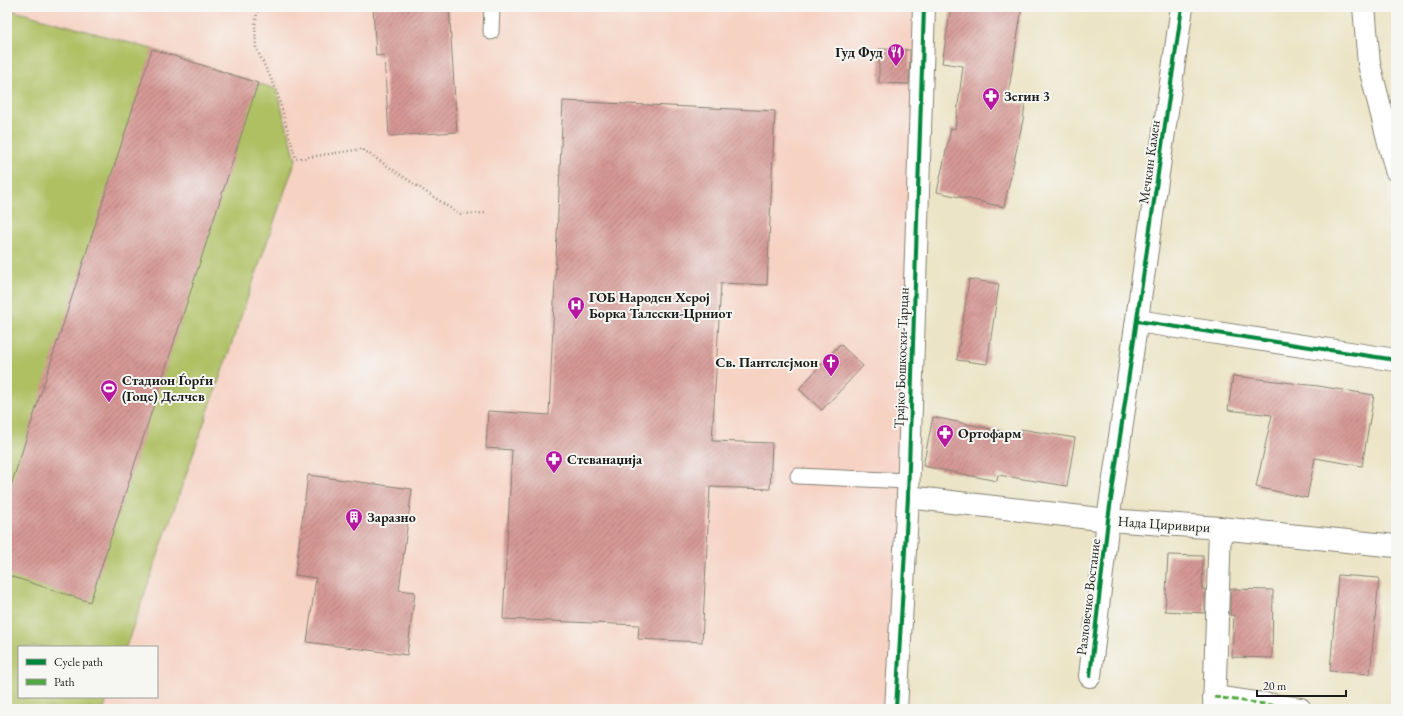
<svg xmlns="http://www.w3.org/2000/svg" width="1403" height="716" viewBox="0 0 1403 716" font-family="'EB Garamond',serif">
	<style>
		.built { fill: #f6d2c3 }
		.green { fill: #afc063; stroke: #666e40 }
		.building { fill: url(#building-hatch) }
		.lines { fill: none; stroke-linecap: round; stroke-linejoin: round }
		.service-casing { stroke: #848071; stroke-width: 17 }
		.minor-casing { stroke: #848071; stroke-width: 24 }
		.path { stroke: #848071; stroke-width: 2.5; stroke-dasharray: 1 3; stroke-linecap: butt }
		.service { stroke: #fff; stroke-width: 15 }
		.minor { stroke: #fff; stroke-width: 22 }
		.quiet { stroke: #52a943; stroke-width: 3; stroke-dasharray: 6 3; stroke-linecap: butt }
		.cycleway-casing { stroke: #f6f6f2; stroke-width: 6 }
		.cycleway { stroke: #00873e; stroke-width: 4 }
		.labels { text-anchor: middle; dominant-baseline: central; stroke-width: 4; stroke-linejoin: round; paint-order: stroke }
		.poi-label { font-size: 14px; font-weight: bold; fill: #1c1c1c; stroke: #f6f6f2; text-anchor: start }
		.street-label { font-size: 14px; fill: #1c1c1c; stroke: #f6f6f2 }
	</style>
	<defs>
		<pattern id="building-hatch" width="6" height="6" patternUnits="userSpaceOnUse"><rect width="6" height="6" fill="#d59894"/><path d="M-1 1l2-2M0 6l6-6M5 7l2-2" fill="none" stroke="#ac7b78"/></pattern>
	</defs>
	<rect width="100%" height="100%" fill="#f6f6f2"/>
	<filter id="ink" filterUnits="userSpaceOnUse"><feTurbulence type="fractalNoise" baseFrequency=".025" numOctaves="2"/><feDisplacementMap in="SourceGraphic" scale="8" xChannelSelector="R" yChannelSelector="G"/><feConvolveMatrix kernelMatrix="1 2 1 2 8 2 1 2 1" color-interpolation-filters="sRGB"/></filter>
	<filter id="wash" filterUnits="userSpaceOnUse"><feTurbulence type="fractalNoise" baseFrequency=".012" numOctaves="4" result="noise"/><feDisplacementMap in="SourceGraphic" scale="16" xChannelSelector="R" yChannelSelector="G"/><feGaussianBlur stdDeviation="0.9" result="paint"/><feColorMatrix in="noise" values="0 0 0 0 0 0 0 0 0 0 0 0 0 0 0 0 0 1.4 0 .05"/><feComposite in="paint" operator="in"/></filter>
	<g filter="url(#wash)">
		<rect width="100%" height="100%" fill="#ece4c6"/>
		<path class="built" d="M7,7H924L899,709H104L108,697H157V647H126L296,159L7,9Z"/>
		<path class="green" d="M7,9L152,49L276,89L296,159L126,647H19V697H108L104,709H7Z"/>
		<g id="blocks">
			<g class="building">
				<path d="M373,7H449L457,132L389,136L384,55L376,56Z"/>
				<path d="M951,7H1022L1007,102L1025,104L1023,120L1004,207L937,192L951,128L955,129L963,66L942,63Z"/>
				<path d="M152,49L258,83L90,602L7,575V498Z"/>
				<path d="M879,49L910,50L909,84L879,83Z"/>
				<path d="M563,101L775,111L767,285L721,283L712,441L772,443L770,489L710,487L702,642L638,639L639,625L503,619L512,450L486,448L488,411L549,415Z"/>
				<path d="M969,279L999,284L987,364L957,360Z"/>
				<path d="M840,344L863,366L822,410L799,389Z"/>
				<path d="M1233,376L1318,386L1374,395L1362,466L1315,458L1307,498L1256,487L1272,415L1228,410Z"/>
				<path d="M933,417L1020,435L1021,429L1075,438L1067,486L998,475L997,481L923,466Z"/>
				<path d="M308,475L412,489L399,590L415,592L407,655L307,642L316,578L295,575Z"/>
				<path d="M1168,555L1203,556L1202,589H1205V613L1165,611Z"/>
				<path d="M1338,575L1379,578L1370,674L1330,671Z"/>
				<path d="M1230,589L1273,590L1272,658L1232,657L1234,615H1230Z"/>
			</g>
		</g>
	</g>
	<g filter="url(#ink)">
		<use href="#blocks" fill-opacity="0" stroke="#848071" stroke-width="1"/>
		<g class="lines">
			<g class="service-casing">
				<g id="service">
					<path d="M491,32L492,7"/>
					<path d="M798,476L908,481"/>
				</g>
			</g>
			<g class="minor-casing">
				<g id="minor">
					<path d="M1364,7L1369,64L1396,170"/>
					<path d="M1137,321L1396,360"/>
					<path d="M908,497L1108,520L1220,528L1396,546"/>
					<path d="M1090,676L1108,520L1182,7"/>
					<path d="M1214,697L1300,709"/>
					<path d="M896,709L908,497L924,7"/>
					<path d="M1214,709L1220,528"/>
				</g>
			</g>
			<path class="path" d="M258,7L255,25L256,48L276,89L296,159L362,149L459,214L485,213"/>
			<use href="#service" class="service"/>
			<use href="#minor" class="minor"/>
			<path class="quiet" d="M1214,697L1300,709"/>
			<g class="cycleway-casing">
				<g id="cycleway">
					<path d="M1137,321L1396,360"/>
					<path d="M1090,676L1108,520L1182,7"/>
					<path d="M896,709L908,497L924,7"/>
				</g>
			</g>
			<use href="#cycleway" class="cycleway"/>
		</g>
	</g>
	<defs>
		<g id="restaurant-pin" transform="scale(0.9)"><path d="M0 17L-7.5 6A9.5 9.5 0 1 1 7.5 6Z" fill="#b5179e" stroke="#f6f6f2"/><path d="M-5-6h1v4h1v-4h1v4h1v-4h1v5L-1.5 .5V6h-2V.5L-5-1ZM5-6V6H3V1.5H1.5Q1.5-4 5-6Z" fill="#fff"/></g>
		<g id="pharmacy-pin" transform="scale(0.9)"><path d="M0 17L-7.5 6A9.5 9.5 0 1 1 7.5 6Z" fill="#b5179e" stroke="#f6f6f2"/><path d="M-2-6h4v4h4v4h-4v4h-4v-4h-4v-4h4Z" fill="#fff"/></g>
		<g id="hospital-pin" transform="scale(0.9)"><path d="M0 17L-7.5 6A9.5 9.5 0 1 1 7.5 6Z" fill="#b5179e" stroke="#f6f6f2"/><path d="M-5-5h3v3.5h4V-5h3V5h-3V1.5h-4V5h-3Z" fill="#fff"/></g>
		<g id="church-pin" transform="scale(0.9)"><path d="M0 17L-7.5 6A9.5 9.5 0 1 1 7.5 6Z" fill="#b5179e" stroke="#f6f6f2"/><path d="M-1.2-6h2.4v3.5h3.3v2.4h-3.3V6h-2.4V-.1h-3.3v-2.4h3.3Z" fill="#fff"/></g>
		<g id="stadium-pin" transform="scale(0.9)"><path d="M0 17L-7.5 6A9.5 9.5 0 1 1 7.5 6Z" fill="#b5179e" stroke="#f6f6f2"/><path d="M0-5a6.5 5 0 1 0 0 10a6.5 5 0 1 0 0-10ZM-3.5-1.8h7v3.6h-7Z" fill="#fff"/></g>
		<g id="building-pin" transform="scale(0.9)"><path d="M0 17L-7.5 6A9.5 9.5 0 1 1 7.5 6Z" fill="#b5179e" stroke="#f6f6f2"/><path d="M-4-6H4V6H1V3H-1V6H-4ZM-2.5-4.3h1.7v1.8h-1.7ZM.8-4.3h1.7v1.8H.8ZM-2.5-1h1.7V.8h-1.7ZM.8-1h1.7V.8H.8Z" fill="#fff"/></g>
	</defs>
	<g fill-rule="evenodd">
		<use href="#restaurant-pin" x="896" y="52"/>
		<use href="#pharmacy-pin" x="991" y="96"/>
		<use href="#hospital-pin" x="576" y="305"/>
		<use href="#church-pin" x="831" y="362"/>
		<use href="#stadium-pin" x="109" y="388"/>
		<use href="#pharmacy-pin" x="945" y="433"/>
		<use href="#pharmacy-pin" x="554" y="459"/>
		<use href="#building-pin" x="354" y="517"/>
	</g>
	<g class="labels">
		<g class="poi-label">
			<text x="883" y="52" text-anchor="end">Гуд Фуд</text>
			<text x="1004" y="96">Зегин 3</text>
			<text x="589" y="297">ГОБ Народен Херој<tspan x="589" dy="16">Борка Талески-Црниот</tspan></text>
			<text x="818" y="362" text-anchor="end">Св. Пантелејмон</text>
			<text x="122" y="380">Стадион Ѓорѓи<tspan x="122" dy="16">(Гоце) Делчев</tspan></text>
			<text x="958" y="433">Ортофарм</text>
			<text x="567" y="459">Стеванаџија</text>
			<text x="367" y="517">Заразно</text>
		</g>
		<g class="street-label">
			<text transform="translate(1149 162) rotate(-82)">Мечкин Камен</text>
			<text transform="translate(901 358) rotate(-88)">Трајко Бошкоски-Тарцан</text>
			<text transform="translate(1164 524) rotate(4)">Нада Циривири</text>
			<text transform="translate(1088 597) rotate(-83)">Разловечко Востание</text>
		</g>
	</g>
	<rect width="1403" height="716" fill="none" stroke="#f6f6f2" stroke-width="24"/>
	<rect x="18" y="646" width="140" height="52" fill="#f6f6f2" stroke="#9f9f9c"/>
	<rect x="26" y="659" width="20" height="6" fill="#00873e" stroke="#9f9f9c"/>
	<text x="54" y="666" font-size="12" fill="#1c1c1c">Cycle path</text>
	<rect x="26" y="679" width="20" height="6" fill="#52a943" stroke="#9f9f9c"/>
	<text x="54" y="686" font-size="12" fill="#1c1c1c">Path</text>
	<path d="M1257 690v6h89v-6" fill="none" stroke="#1c1c1c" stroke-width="2"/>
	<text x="1263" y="690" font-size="12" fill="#1c1c1c" stroke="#f6f6f2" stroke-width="3" paint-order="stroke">20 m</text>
</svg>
